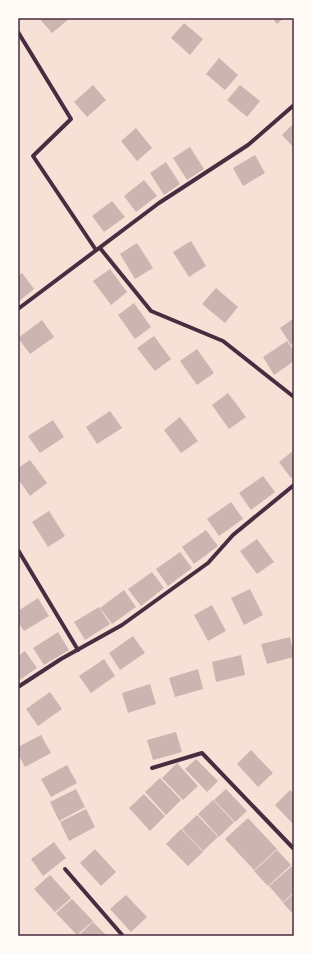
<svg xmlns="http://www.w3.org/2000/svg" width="312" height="954" viewBox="0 0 312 954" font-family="'Open Sans',sans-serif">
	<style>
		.building { fill: #ccb4b1 }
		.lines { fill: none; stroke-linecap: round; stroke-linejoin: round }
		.minor { stroke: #4a2c40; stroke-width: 4 }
		.neatline { fill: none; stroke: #4a2c40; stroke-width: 1.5 }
	</style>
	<rect width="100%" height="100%" fill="#f7e1d7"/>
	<g class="building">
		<path d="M39,18H70L52,33Z"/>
		<path d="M272,18H284L277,24Z"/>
		<path d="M184,23L203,39L190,55L171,38Z"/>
		<path d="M219,58L238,75L225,90L206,74Z"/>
		<path d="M93,85L106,100L87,117L74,102Z"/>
		<path d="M240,85L260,101L247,117L227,100Z"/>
		<path d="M294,123V148L282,135Z"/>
		<path d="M136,128L152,148L137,161L121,141Z"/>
		<path d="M190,147L204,169L187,180L173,158Z"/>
		<path d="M255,155L265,173L243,186L233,168Z"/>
		<path d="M166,162L180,184L164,195L150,173Z"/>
		<path d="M144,180L157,196L136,212L124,196Z"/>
		<path d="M112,201L125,217L104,232L92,216Z"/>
		<path d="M191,241L206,266L189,277L173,252Z"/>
		<path d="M137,243L153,268L135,279L120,254Z"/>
		<path d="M110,269L127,292L111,305L93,281Z"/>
		<path d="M22,273L34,289L18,302V276Z"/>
		<path d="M216,288L238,307L225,323L202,304Z"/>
		<path d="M134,303L151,327L135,339L118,315Z"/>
		<path d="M294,318V343L291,345L280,328Z"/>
		<path d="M42,320L54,337L30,354L18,338Z"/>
		<path d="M154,336L171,359L155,371L137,348Z"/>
		<path d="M287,341L294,351V361L274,375L263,357Z"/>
		<path d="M197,349L214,373L197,385L180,361Z"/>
		<path d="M228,393L246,417L229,429L212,405Z"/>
		<path d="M110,411L122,428L97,444L86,427Z"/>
		<path d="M180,417L198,441L181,453L164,430Z"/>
		<path d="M53,420L64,437L40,453L28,436Z"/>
		<path d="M294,450V476L291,478L279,462Z"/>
		<path d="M30,460L47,483L30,496L18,479V468Z"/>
		<path d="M263,476L275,492L251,510L239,493Z"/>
		<path d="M231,502L243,519L219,536L207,519Z"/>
		<path d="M49,511L65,536L48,547L32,522Z"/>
		<path d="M206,530L218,546L194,564L182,547Z"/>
		<path d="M257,539L274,562L257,574L240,551Z"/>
		<path d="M180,552L192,568L168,586L156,569Z"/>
		<path d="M152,572L164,588L141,606L128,589Z"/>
		<path d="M250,589L263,615L244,625L231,598Z"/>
		<path d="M124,590L136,607L112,624L100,608Z"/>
		<path d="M38,598L49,616L24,631L18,622V611Z"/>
		<path d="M212,605L226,631L208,641L194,615Z"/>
		<path d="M99,607L110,624L85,640L74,622Z"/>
		<path d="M58,632L69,650L44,665L33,648Z"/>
		<path d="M133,636L145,653L120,670L109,653Z"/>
		<path d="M290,637L294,657L267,664L261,644Z"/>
		<path d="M25,651L37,668L18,681V656Z"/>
		<path d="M241,655L245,675L216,682L212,662Z"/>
		<path d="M104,659L115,676L91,693L79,676Z"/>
		<path d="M198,669L203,689L175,697L169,678Z"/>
		<path d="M150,684L156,704L128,713L122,693Z"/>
		<path d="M50,692L62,709L38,726L26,709Z"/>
		<path d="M176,732L182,752L153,760L147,740Z"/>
		<path d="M41,735L51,753L25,767L18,754V747Z"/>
		<path d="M251,750L273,773L258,787L237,764Z"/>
		<path d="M196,759L218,781L207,792L185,769Z"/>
		<path d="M177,763L198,786L183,800L162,778Z"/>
		<path d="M67,765L77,783L51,797L41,779Z"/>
		<path d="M160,778L181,800L166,815L145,792Z"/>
		<path d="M76,789L85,807L59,821L50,802Z"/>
		<path d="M226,789L247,811L235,822L214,800Z"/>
		<path d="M290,790L294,794V825L275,805Z"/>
		<path d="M144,794L165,816L150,831L129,808Z"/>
		<path d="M213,800L234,822L219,837L198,814Z"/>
		<path d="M86,809L95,827L69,841L60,822Z"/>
		<path d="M197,815L218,837L203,851L182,829Z"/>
		<path d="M248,818L277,849L254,870L225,839Z"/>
		<path d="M181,829L203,852L188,866L166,844Z"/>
		<path d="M54,842L66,858L43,876L31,859Z"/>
		<path d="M95,849L116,872L101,886L80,863Z"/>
		<path d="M277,850L291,865L268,886L254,871Z"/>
		<path d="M292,866L294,868V892L283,902L269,886Z"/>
		<path d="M50,875L71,898L55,912L34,889Z"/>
		<path d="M294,893V915L283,903Z"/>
		<path d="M126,895L147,917L131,932L110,909Z"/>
		<path d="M72,899L93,921L77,935L56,913Z"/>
		<path d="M93,922L107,936H78Z"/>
	</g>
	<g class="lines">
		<g class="minor">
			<path d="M18,32L71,119L33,156L96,250"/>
			<path d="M100,248L151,311L223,341L294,397"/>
			<path d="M18,309L159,203L248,145L294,105"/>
			<path d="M18,550L78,650"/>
			<path d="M18,687L61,659L122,625L208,563L233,535L294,485"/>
			<path d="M152,768L202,753L294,849"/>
			<path d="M65,869L123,936"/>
		</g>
	</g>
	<rect width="312" height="954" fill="none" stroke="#fffaf5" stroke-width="38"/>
	<rect x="19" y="19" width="274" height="916" class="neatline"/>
</svg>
